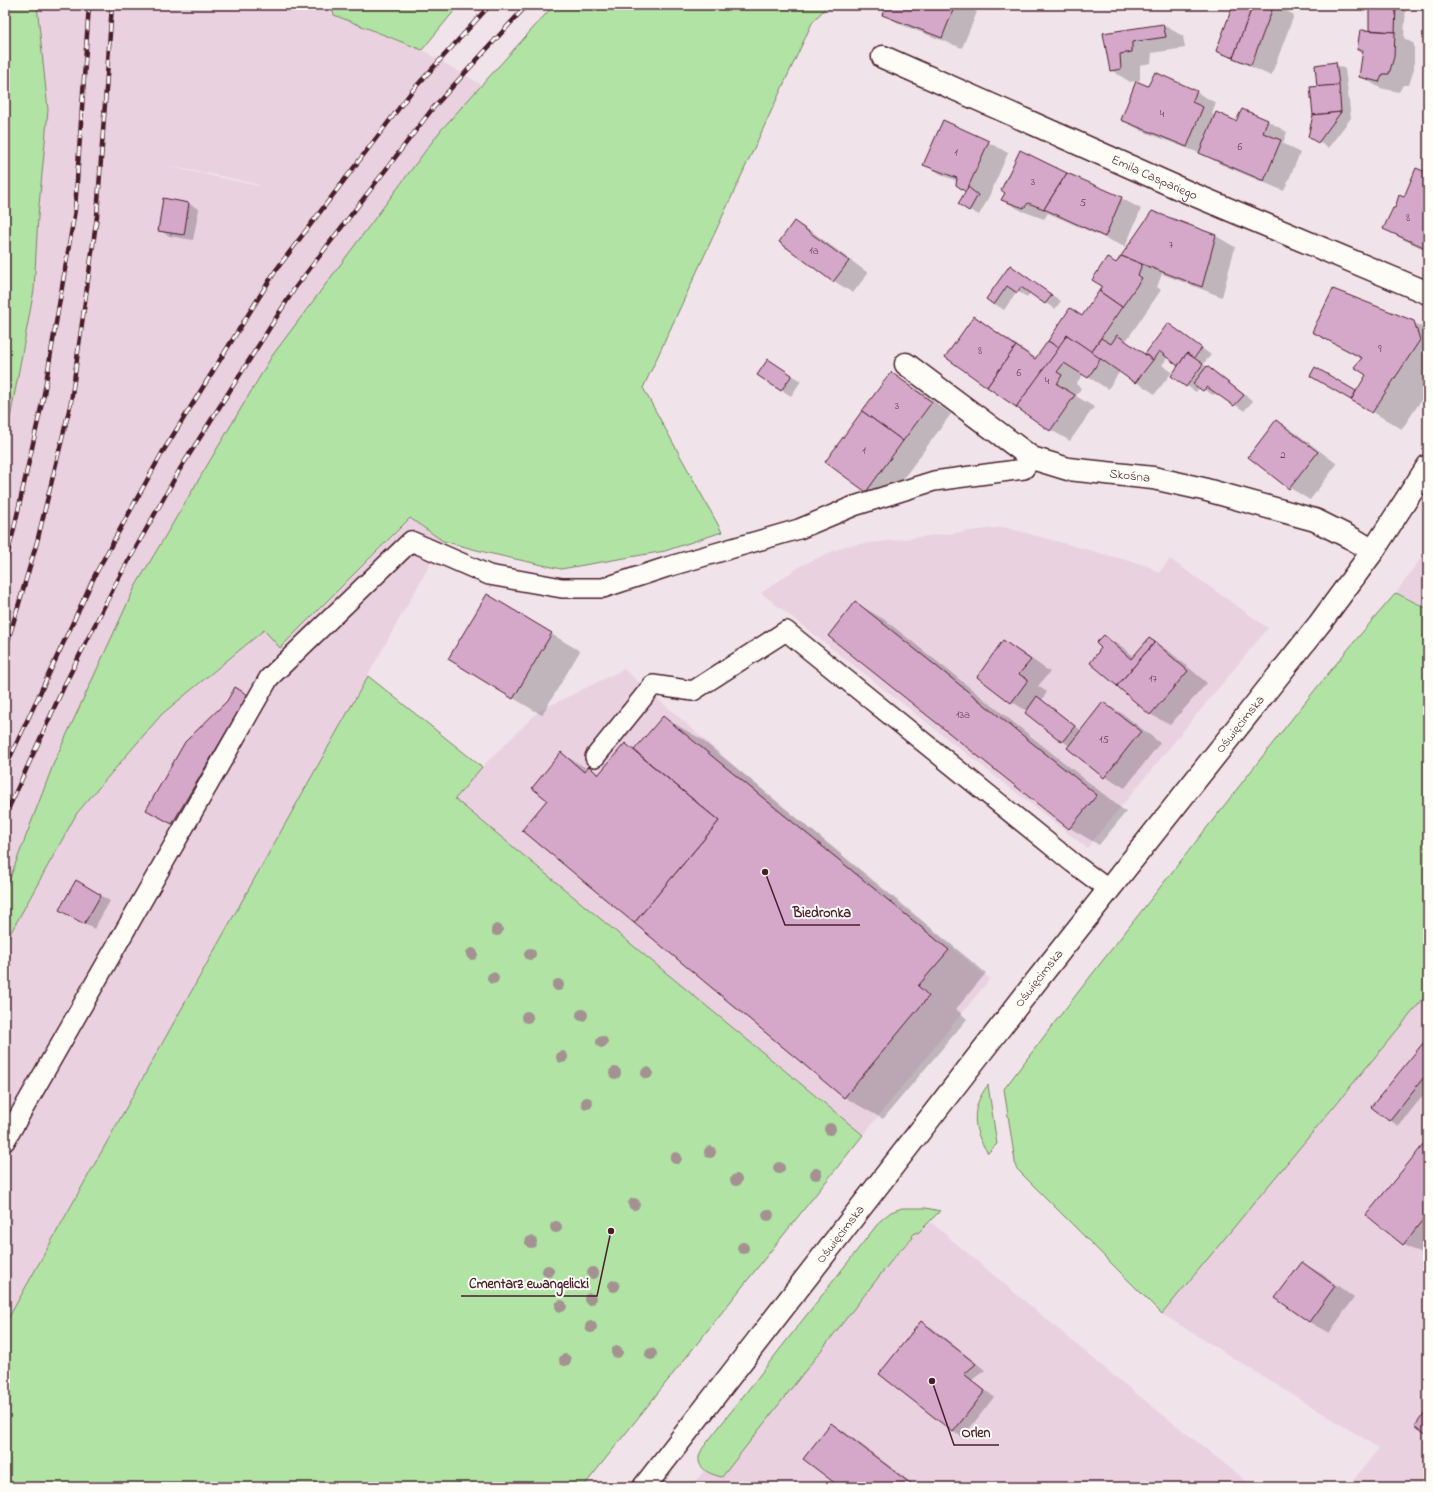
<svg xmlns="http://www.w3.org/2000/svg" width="1433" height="1492" viewBox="0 0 1433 1492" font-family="'Indie Flower',sans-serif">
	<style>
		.built { fill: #e9d1e0; fill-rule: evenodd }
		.green { fill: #b0e3a4; stroke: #7d8168 }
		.shadow { fill: #0003 }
		.building { fill: #d5a8ca; stroke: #4a1f2b }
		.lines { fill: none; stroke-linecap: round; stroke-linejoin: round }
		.lane-casing { stroke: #4a1f2b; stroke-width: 22 }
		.street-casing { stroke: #4a1f2b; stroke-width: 25 }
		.secondary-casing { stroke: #4a1f2b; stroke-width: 25 }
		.lane { stroke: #fdfcf7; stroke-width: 19 }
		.street { stroke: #fdfcf7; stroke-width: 22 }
		.secondary { stroke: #fdfcf7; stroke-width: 22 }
		.rail-casing { stroke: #4a1f2b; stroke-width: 4.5 }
		.rail { stroke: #fdfcf7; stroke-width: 3; stroke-dasharray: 9; stroke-linecap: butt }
		.tree { fill: #a39291 }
		.labels { text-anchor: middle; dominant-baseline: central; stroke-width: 4; stroke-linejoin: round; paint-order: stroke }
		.number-label { font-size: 11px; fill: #6d4153 }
		.street-label { font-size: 13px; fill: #4a1f2b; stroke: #fdfcf7 }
		.leader { fill: none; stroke: #4a1f2b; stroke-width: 1.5 }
		.callout-dot { fill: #4a1f2b; stroke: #fdfcf7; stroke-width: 1.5 }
		.callout-label { font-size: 14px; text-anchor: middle; font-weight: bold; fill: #4a1f2b; stroke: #fdfcf7; stroke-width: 4; stroke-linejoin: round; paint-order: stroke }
	</style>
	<rect width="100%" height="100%" fill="#f1e3ea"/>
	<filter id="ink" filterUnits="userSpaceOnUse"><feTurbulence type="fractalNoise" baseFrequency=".025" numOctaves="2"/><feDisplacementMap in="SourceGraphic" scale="8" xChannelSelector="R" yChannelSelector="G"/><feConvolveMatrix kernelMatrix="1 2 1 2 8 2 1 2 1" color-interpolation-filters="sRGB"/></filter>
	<g filter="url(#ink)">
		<g class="built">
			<path d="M37,5H319L334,15L422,50L482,85L441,130L5,891V445L34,290L38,216L48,110ZM161,165L207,173L260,185L259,186Z"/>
			<path d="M411,518L443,541L5,1324V943L77,813L162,714L265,630L281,648Z"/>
			<path d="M1004,527L1148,566L1159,573L1170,559L1268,628L1087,848L761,593L802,565L845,546Z"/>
			<path d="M1428,548V609L1396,593Z"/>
			<path d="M624,669L754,783L990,979L863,1135L455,799L482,767L539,711Z"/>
			<path d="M1428,993V1487H1348L1379,1448L1162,1314Z"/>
			<path d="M915,1209L1114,1376L1254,1487H691Z"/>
		</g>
		<g class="green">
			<path d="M5,5H37L48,110L38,216L34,290L5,445Z"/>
			<path d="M331,5H459L422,50L334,15Z"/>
			<path d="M554,5H828L812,23L643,388L722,532L665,551L561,569L488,553L443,541L410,518L280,648L264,630L162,714L77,813L5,943V891L55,760L135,587L272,356L441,130Z"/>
			<path d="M1396,593L1428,609V993L1162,1314L1016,1168L1004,1089C1071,1000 1140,913 1209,825C1270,747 1330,668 1396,593Z"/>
			<path d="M368,676L482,767L455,799L863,1135L583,1487H5V1324Z"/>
			<path d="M988,1085L997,1144L988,1153C972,1130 970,1108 988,1085Z"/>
			<path d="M902,1208H926L940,1211L918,1233L916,1232L912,1236L913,1238L899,1251L722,1477C703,1473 691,1463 705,1445L880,1221L891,1212Z"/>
		</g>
		<g class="shadow">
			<path d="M887,5H965L977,12L962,48L902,25L883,14Z"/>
			<path d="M1234,5H1276L1294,15L1271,76L1217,51Z"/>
			<path d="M1370,5H1406L1404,38L1414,44V69L1409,85H1403L1399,92L1380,88L1360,76L1363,53L1358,50L1373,31L1370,29Z"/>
			<path d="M1163,25L1183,36L1185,48L1152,53L1151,63L1140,65V80L1130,82L1111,70L1104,34Z"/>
			<path d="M1335,64L1345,69L1351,118L1328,148L1309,136L1318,87Z"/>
			<path d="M1149,87L1196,92L1216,103L1212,114L1216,116L1237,122L1268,121L1287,132L1283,143L1300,153L1284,191L1220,164L1207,156L1142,131L1122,120Z"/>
			<path d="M988,142L1008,153L987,201L979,215L959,204L967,191L957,181L944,176L924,164Z"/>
			<path d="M1020,151L1121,198L1141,209L1125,247L1048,213L1044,219L1022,211L1002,200L1006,192Z"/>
			<path d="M1428,174V251L1404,240L1384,228L1396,209Z"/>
			<path d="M164,200L189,204L199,209L193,240L169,236L159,230Z"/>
			<path d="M795,222L814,233L868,273L853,293L834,281L781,241Z"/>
			<path d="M1216,236L1235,247L1222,297L1162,274L1157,287L1161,290L1126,341L1146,354L1168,324L1178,330L1211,355L1203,364L1217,373L1253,401L1244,411L1217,392L1213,395L1200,387L1196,392L1172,376L1179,365L1168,357L1162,365L1172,372L1155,394L1136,382L1120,371L1108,389L1083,374L1076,384L1081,388L1076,396L1094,407L1070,441L1051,430L974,317L993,329L1036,358L1071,309L1083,317L1117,264Z"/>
			<path d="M1010,266L1061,301L1055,309L1030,293L1027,297L1017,291L1004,310L987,299Z"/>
			<path d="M1413,322L1428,331V390L1402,429L1352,400L1367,375L1362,359L1314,332Z"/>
			<path d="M768,360L801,381L791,396L758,375Z"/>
			<path d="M891,373L910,384L951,414L886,502L867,491L826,462Z"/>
			<path d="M1277,421L1296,433L1337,464L1310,500L1290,488L1250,457Z"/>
			<path d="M856,603L885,620L1126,812L1099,845L1070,828L830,636Z"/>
			<path d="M516,613L580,651L542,715L513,698Z"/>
			<path d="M1104,636L1124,648L1134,657L1149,639L1169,651L1207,683L1170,725L1150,714L1103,648Z"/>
			<path d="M1004,641L1023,653L1050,672L1038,686L1047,692L1042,700L1082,731L1103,703L1123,714L1160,743L1125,788L1105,777L1068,748L1070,746L1062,741L1027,711L1012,702L978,677Z"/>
			<path d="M245,694L257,702L182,829L147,809Z"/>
			<path d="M663,717L701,739L986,973L956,1009L967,1019L883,1119L844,1097L549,800L562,754L588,769L589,768L600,774L625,744L635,750Z"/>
			<path d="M76,881L110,901L94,929L60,909Z"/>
			<path d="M1428,1038V1089L1399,1126L1389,1120Z"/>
			<path d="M1428,1140V1258L1403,1244Z"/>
			<path d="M1302,1263L1322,1274L1354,1298L1329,1333L1309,1322Z"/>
			<path d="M921,1322L931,1327L985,1370L972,1380L994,1397L963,1437L953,1432L880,1374Z"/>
			<path d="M831,1424L841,1429L917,1487H842Z"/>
		</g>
		<g class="building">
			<path d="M886,5H955L942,38L882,15Z"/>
			<path d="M1233,5H1253L1233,58L1216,51Z"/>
			<path d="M1253,5H1274L1251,65L1233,58Z"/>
			<path d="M1369,5H1396L1395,32L1369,30Z"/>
			<path d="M1163,24L1166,37L1132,42V52L1120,54L1121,69L1110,71L1103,33Z"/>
			<path d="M1360,30L1395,32L1394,57L1389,74H1383L1379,82L1359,77L1363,50H1357Z"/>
			<path d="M1336,62L1339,85L1317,87L1315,65Z"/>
			<path d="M1155,72L1197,91L1192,102L1203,107L1187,147L1121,120L1136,81L1148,86Z"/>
			<path d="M1339,85L1341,112L1313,115L1310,87Z"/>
			<path d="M1242,109L1268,120L1263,133L1281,140L1264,181L1199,153L1216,112L1236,121Z"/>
			<path d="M1341,112L1318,143L1308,137L1313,115Z"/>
			<path d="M943,120L989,141L966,192L956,185L957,178L923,165Z"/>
			<path d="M1020,150L1067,173L1044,209L1028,203L1024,208L1001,200L1005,193L1001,190Z"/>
			<path d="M1416,168L1428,173V249L1383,229L1393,208H1395L1399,195L1404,197Z"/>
			<path d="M1067,173L1122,197L1105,237L1044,209Z"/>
			<path d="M968,187L978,195L969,211L958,204Z"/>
			<path d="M163,198L189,203L184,235L158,231Z"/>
			<path d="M1152,211L1216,235L1202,287L1121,256Z"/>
			<path d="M794,221L849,261L833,282L779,242Z"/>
			<path d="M1121,256L1142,264L1138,275L1142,278L1122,307L1099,291L1102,286L1092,280L1107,257L1116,263Z"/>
			<path d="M1010,265L1052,295L1045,304L1021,287L1017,293L1007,286L994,305L986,299Z"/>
			<path d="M1333,289L1414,321L1420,340L1372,413L1351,400L1366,375L1354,367L1362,358L1312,332Z"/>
			<path d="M1099,291L1122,307L1091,352L1067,335L1059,348L1048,341L1070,308L1082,316Z"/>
			<path d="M974,316L1016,346L987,387L945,357Z"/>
			<path d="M1168,323L1202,348L1194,358L1187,353L1178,366L1159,351L1153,360L1145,354Z"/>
			<path d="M1067,335L1101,358L1088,378L1064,363L1057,372L1062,375L1057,384L1075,395L1050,431L1016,407Z"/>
			<path d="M1117,335L1153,360L1135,383L1091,352L1101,338L1111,344Z"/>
			<path d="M1048,341L1059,348L1016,407L987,387L1016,346L1035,359Z"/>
			<path d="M1187,353L1203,364L1186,387L1171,376Z"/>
			<path d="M768,359L792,375L781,391L757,375Z"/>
			<path d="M1207,366L1244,395L1234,406L1207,387L1203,391L1193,384Z"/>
			<path d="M1315,367L1356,391L1351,400L1310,376Z"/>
			<path d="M891,372L932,402L903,441L862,411Z"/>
			<path d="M862,411L903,441L866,492L825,462Z"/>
			<path d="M1276,420L1318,452L1289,489L1248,457Z"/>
			<path d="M487,594L552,633L513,699L448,659Z"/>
			<path d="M855,601L1097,795L1069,829L828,636Z"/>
			<path d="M1104,635L1131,659L1149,638L1155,642L1117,686L1090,663L1101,648L1096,643Z"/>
			<path d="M1003,640L1031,660L1019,674L1028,680L1011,703L977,677Z"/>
			<path d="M1155,642L1188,671L1150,715L1117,686Z"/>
			<path d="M235,687L248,695L172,824L146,810L185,742L227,701Z"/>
			<path d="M1037,696L1075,726L1062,742L1025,713Z"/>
			<path d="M1103,702L1141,731L1104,778L1067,748Z"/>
			<path d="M663,716L949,950L918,986L929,996L844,1098L634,923L719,821L634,750Z"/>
			<path d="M625,743L719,821L634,923L522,830L547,800L532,788L561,752L584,772L589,766L598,775Z"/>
			<path d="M76,880L101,895L84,924L59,910Z"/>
			<path d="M1428,1037V1072L1389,1121L1371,1107Z"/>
			<path d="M1428,1139V1213L1403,1245L1366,1215Z"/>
			<path d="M1302,1262L1335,1286L1309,1322L1275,1298Z"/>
			<path d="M921,1321L976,1364L964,1374L985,1391L953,1432L879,1374Z"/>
			<path d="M1428,1408V1436L1415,1426Z"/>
			<path d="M831,1423L911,1484L909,1487H840L803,1459Z"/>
		</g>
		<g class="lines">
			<g class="lane-casing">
				<g id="lane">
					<path d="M595,757L653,685L693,691L786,631L1073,863L1109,890"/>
					<path d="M5,1141L269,678L411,541L489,575L562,588H603L667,567L799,529L854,506L934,481L1024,469L1032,458"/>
				</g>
			</g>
			<g class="street-casing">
				<g id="street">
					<path id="s1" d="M883,57L1185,191L1428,293"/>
					<path id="s2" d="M906,364L1032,458L1068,469L1153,478L1203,489L1315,520L1353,539L1373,551"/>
				</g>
			</g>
			<g class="secondary-casing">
				<g id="secondary">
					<path id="s3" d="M644,1487L1034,984L1320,623L1373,551L1428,466"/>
				</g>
			</g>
			<use href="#lane" class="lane"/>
			<use href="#street" class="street"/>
			<use href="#secondary" class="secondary"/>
			<g class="rail-casing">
				<g id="rail">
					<path d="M5,563L13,533L44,394L75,210L89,5"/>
					<path d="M5,651L37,542L71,402L97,216L112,5"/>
					<path d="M5,768L96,573L162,453L276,270L412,91L490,5"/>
					<path d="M5,816L65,684L115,585L180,469L295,288L433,108L527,5"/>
				</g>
			</g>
			<use href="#rail" class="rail"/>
		</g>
		<g class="tree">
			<circle cx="497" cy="930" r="6"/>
			<circle cx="472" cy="954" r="6"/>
			<circle cx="530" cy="954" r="6"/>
			<circle cx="493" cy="978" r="6"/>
			<circle cx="558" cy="985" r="6"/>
			<circle cx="582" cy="1015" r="6"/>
			<circle cx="527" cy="1017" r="6"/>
			<circle cx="602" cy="1042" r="6"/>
			<circle cx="562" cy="1057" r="6"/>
			<circle cx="615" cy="1073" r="6"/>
			<circle cx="647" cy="1073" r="6"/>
			<circle cx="587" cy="1103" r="6"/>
			<circle cx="830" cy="1129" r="6"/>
			<circle cx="710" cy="1152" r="6"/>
			<circle cx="676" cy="1158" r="6"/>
			<circle cx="779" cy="1168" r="6"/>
			<circle cx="816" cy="1174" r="6"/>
			<circle cx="736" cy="1180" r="6"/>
			<circle cx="634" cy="1204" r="6"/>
			<circle cx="768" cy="1215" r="6"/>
			<circle cx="556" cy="1227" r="6"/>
			<circle cx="531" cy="1242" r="6"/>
			<circle cx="743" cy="1248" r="6"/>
			<circle cx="548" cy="1271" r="6"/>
			<circle cx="593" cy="1273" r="6"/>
			<circle cx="614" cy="1286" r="6"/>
			<circle cx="590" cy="1299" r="6"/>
			<circle cx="561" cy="1306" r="6"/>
			<circle cx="591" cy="1327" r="6"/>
			<circle cx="617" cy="1352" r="6"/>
			<circle cx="651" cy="1354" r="6"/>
			<circle cx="565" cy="1360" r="6"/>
		</g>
	</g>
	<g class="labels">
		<g class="number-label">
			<text x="1162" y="114">4</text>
			<text x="1240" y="147">6</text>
			<text x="956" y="153">1</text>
			<text x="1033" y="182">3</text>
			<text x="1083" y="203">5</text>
			<text x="1408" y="218">8</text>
			<text x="1171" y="245">7</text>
			<text x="814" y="251">1a</text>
			<text x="1380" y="349">9</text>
			<text x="980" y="351">8</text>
			<text x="1019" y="373">6</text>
			<text x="1047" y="381">4</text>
			<text x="897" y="406">3</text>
			<text x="864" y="451">1</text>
			<text x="1283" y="455">2</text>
			<text x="1153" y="679">17</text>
			<text x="963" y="715">13a</text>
			<text x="1104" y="740">15</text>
		</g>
		<g class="street-label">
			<text stroke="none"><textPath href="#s1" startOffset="297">Emila Caspariego</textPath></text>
			<text stroke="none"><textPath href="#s2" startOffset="257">Skośna</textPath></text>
			<text stroke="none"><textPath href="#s3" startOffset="968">Oświęcimska</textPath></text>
			<text stroke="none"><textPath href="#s3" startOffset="644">Oświęcimska</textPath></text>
			<text stroke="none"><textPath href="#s3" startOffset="320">Oświęcimska</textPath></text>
		</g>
	</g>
	<path class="leader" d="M765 872L785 925H860M611 1231L597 1296H461M932 1381L954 1445H999"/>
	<g class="callout-dot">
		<circle cx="765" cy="872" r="4"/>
		<circle cx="611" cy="1231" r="4"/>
		<circle cx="932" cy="1381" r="4"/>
	</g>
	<g class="callout-label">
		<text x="822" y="917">Biedronka</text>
		<text x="529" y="1288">Cmentarz ewangelicki</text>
		<text x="976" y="1437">Orlen</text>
	</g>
	<rect width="1433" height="1492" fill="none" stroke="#fdfcf7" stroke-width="20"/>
	<rect x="10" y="10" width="1413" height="1472" fill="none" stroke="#4a1f2b" stroke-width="1.5" filter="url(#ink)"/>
</svg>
